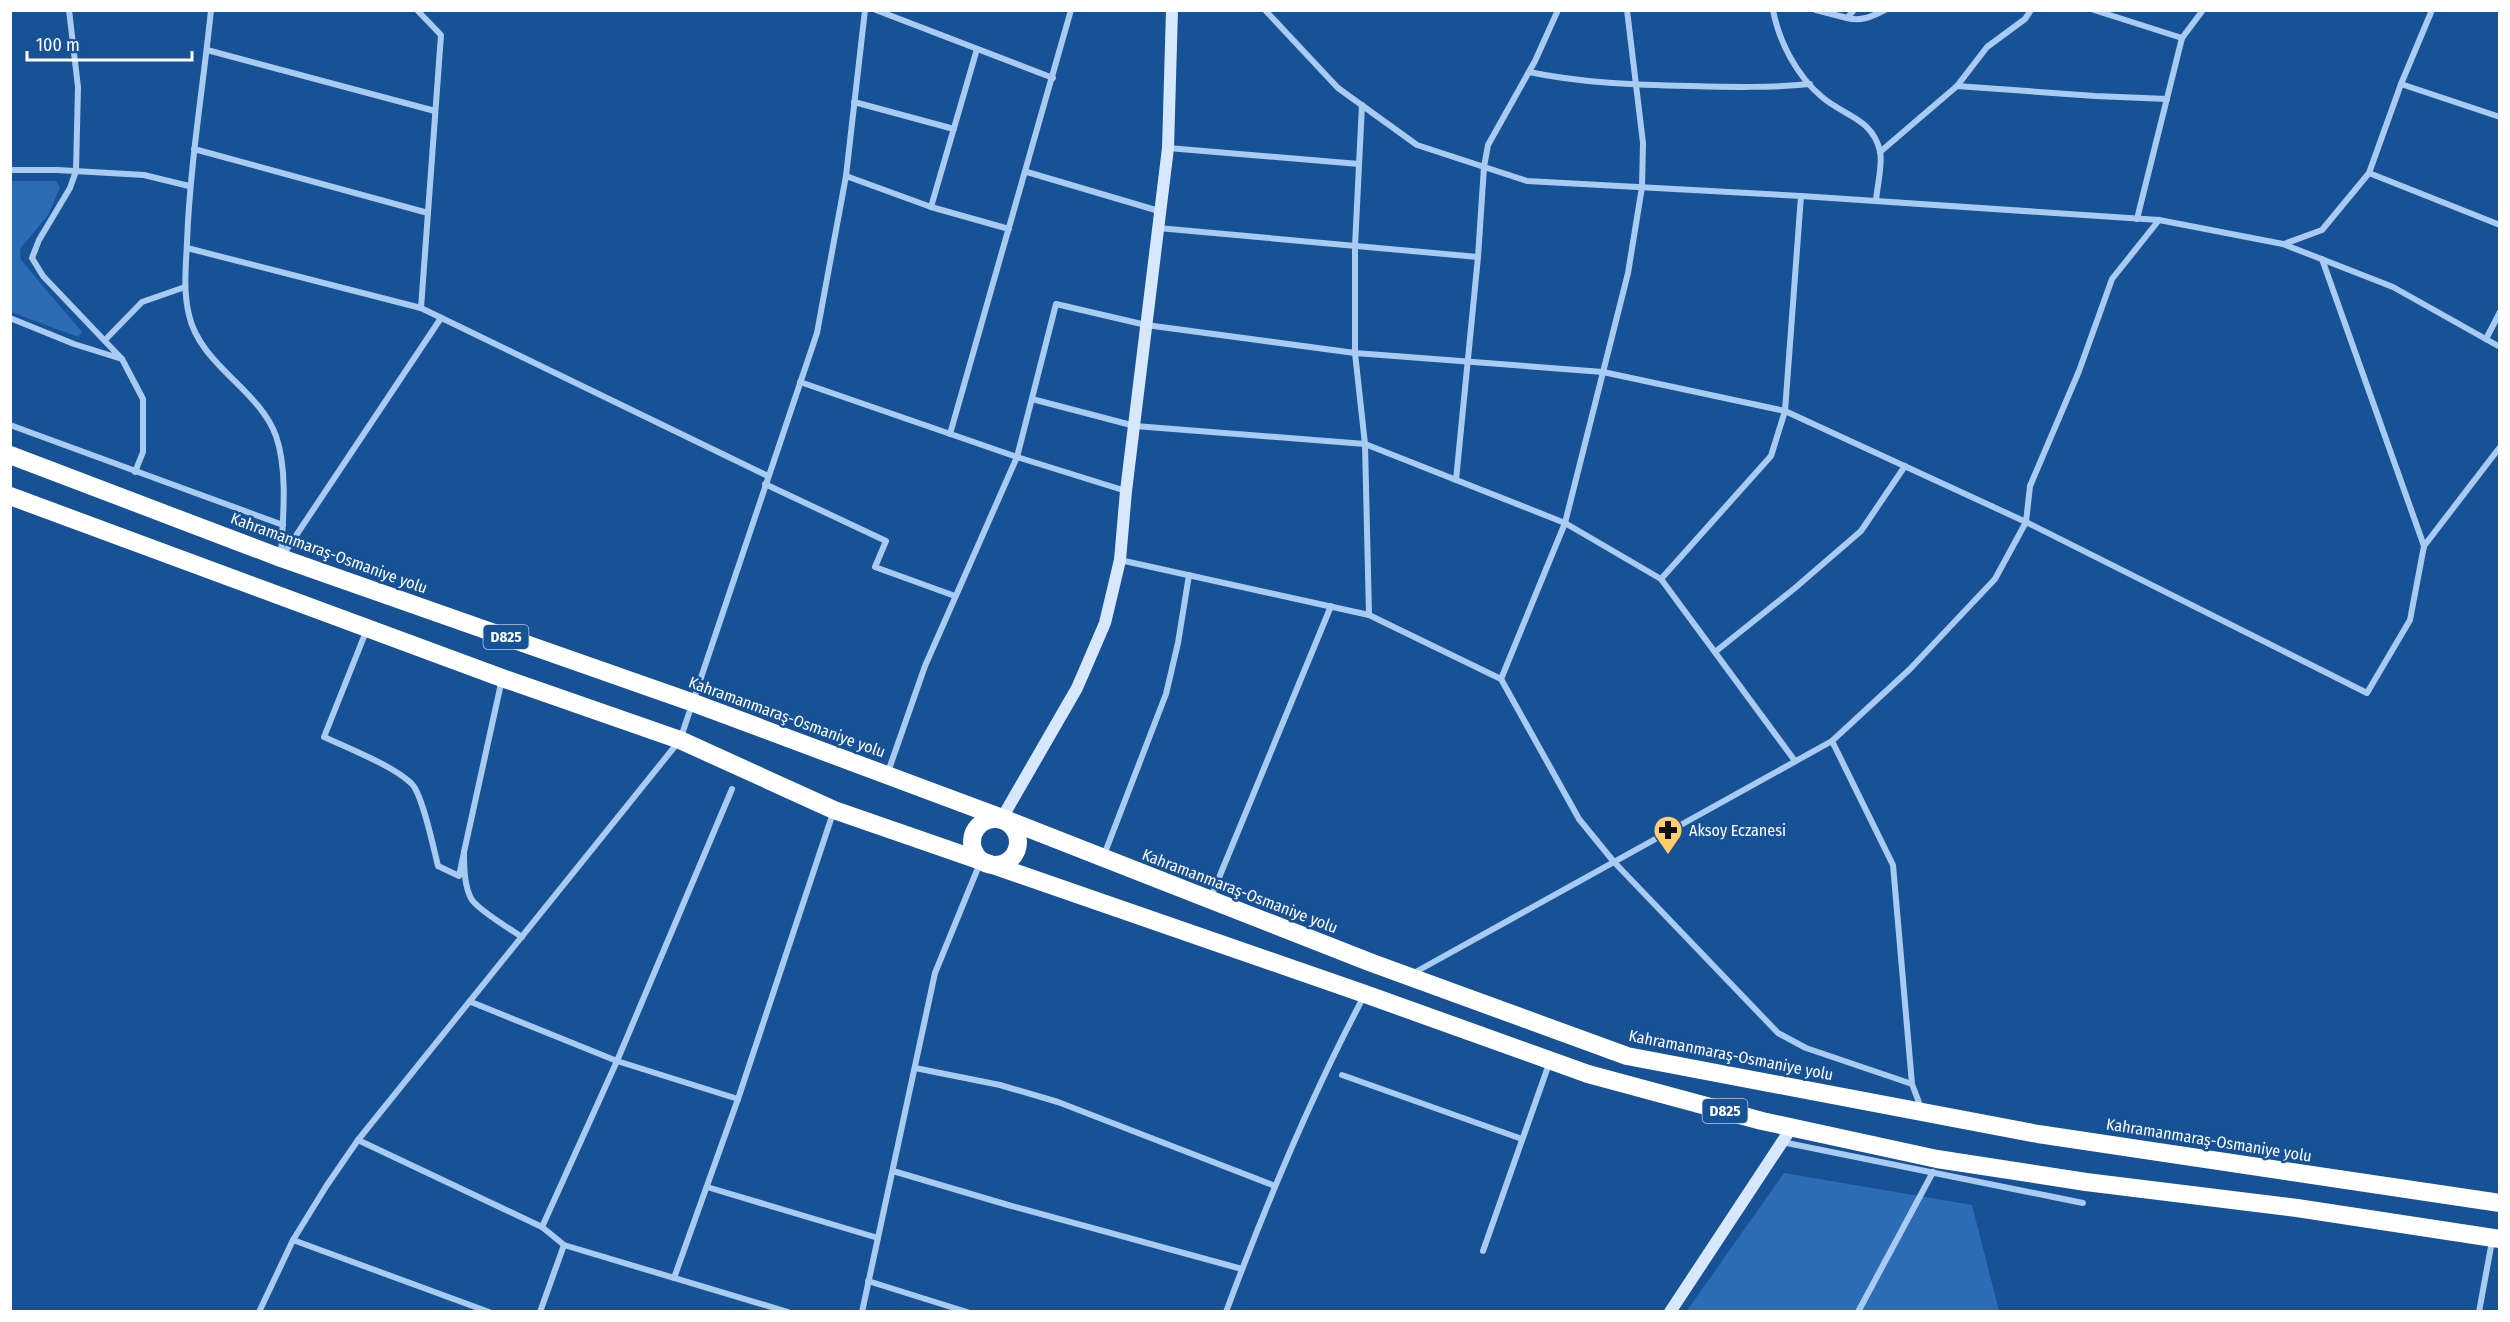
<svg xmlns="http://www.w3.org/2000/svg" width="2510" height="1322" viewBox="0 0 2510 1322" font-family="'Fira Sans Condensed',sans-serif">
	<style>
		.green { fill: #2b6cb4 }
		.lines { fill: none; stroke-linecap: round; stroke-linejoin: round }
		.street { stroke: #a9cbf1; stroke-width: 6 }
		.secondary { stroke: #d8e8fc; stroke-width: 12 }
		.highway { stroke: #fff; stroke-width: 18 }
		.labels { text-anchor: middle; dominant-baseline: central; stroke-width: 5; stroke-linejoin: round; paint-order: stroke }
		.shield { fill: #175196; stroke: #b9cbe0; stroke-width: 1.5 }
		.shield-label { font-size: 15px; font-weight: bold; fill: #fff }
		.street-label { font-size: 16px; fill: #fff; stroke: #175196 }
		.poi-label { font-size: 16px; fill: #fff; stroke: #175196; text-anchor: start }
	</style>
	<rect width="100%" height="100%" fill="#175196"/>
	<g class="green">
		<path d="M11,181H56L60,188L48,215L20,249L21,260L82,332L78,337L11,312Z"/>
		<path d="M1784,1173L1972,1205L1999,1311L1686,1312Z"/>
	</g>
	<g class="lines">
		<g class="street">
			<path d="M69,10L78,87L76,171L70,188L39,240L32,258L43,276L122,359L143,399V452L135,472"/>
			<path d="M211,10C203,88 190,164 187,242C186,266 183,291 189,315C200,365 259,389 276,436C288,470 283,519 281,554"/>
			<path d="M417,10L441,35L421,308"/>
			<path d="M876,10L1053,78"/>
			<path d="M1265,10L1338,88L1417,145L1527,181L1801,196L2159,220L2283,244L2393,287L2500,347"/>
			<path d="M1773,10C1779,42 1797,76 1822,97C1844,116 1872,118 1880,151C1883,165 1877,186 1876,201"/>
			<path d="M1816,10L1847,18L1854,10"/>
			<path d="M2094,10L2182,38"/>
			<path d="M1847,18C1861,22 1873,16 1885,10"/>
			<path d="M207,50L435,111"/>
			<path d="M1529,72C1581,83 1636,85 1690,86C1730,87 1770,88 1810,84"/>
			<path d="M2401,84L2500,117"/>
			<path d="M1957,86L1987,47L2025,19L2031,10"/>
			<path d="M854,102L954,129"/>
			<path d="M1362,105L1355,246V353L1365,444L1369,615"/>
			<path d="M1168,148L1359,164"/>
			<path d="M194,149L428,213"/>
			<path d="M1880,152L1957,86L2095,96L2167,99"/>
			<path d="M10,170H57L144,175L189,186"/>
			<path d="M1027,172L1159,211"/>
			<path d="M2369,173L2500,225"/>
			<path d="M846,176L931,207L1009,229"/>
			<path d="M931,207L977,49"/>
			<path d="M2137,219L2182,38L2203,10"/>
			<path d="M1158,228L1478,257"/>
			<path d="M2284,244L2322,230L2369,173L2401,84L2432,10"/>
			<path d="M187,248L421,308L768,476"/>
			<path d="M2322,259L2424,546"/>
			<path d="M10,318L74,344L122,359"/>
			<path d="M2486,339L2500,312"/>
			<path d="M105,340L142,302L185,287"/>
			<path d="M800,382L1017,457L1126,491"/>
			<path d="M1032,399L1135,426L1365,444L1565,523L1661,579L1795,761"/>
			<path d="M10,425L283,525"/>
			<path d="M950,434L1071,10"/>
			<path d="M1456,480L1478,257L1484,167L1488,145L1535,61L1558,10"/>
			<path d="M765,484L886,541L875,567L955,596"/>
			<path d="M283,555L441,318"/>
			<path d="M1120,560L1369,615L1501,679L1579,819L1614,862L1778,1033L1806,1048L1912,1084"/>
			<path d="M1661,579L1771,456L1785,411L1801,196"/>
			<path d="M367,629L324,737C348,748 393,766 411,783C422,792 434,850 438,866L459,876L464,852C464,866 464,887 472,900C480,911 510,929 522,937"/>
			<path d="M1715,652L1795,588L1861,531L1905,466"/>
			<path d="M1501,679L1565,523L1628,273L1642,187L1643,143L1627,10"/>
			<path d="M1832,741L1893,865L1912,1084L1921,1108"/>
			<path d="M888,772L925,666L1017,457L1056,304L1146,325L1355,353L1603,372L1785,411L2026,522L2367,693L2410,620L2424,546L2500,447"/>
			<path d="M464,852L502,679"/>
			<path d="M1104,855L1166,694L1178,643L1189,575"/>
			<path d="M1211,897L1331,606"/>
			<path d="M1412,974L1832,741L1910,669L1995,579L2026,522L2030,486L2079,371L2112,279L2159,220"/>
			<path d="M471,1002L617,1061L738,1099"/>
			<path d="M915,1068L1000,1085L1058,1102L1275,1186"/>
			<path d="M1342,1075L1522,1139"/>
			<path d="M358,1140L542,1227L564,1245L788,1312"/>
			<path d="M1782,1142L2083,1203"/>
			<path d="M893,1171L1008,1205L1242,1269"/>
			<path d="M707,1187L878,1238"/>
			<path d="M542,1227L617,1061L732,789"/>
			<path d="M293,1240L489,1312"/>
			<path d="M1483,1251L1550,1061"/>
			<path d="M674,1278L738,1099L833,813"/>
			<path d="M868,1281L967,1312"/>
			<path d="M259,1312L293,1240L327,1185L358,1140L680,740L817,333L846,176L865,10"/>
			<path d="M540,1312L564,1245"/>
			<path d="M862,1312L935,973L980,863"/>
			<path d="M1226,1312C1266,1204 1310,1098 1364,996"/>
			<path d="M1858,1312L1933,1172"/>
			<path d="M2479,1312L2492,1241"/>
		</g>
		<g class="secondary">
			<path d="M1002,818L1077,688L1105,623L1120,560L1126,491L1168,148L1172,10"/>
			<path d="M1670,1312L1792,1127"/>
		</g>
		<g class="highway">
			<path d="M10,455L281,558L691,702L1002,818L1372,963L1627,1056L2038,1134L2500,1203"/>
			<path d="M10,496L502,678L680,740L834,810L1365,994L1588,1074L1762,1121L1937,1159L2086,1182L2297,1208L2500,1239"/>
			<circle cx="995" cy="842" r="23"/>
		</g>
	</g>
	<defs>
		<g id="pharmacy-pin" transform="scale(1.5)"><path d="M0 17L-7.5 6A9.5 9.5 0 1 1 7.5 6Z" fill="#ffd069" stroke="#175196"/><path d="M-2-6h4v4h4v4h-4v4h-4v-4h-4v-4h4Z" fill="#111"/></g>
	</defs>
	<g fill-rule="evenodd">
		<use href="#pharmacy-pin" x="1668" y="830"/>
	</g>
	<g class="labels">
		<g class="shield">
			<rect x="483.5" y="625" width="45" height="24" rx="4.5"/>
			<rect x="1702.5" y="1099" width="45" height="24" rx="4.5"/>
		</g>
		<g class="shield-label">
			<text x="506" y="637">D825</text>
			<text x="1725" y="1111">D825</text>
		</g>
		<g class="street-label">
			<text transform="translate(329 553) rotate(20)">Kahramanmaraş-Osmaniye yolu</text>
			<text transform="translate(787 717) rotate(20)">Kahramanmaraş-Osmaniye yolu</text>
			<text transform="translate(1240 891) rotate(21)">Kahramanmaraş-Osmaniye yolu</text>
			<text transform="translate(1731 1055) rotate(11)">Kahramanmaraş-Osmaniye yolu</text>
			<text transform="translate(2209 1140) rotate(9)">Kahramanmaraş-Osmaniye yolu</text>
		</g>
		<g class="poi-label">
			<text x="1689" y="830">Aksoy Eczanesi</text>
		</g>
	</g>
	<rect width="2510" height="1322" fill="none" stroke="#ffffff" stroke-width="24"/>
	<path d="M27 51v9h165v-9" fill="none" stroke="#ffffff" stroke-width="3"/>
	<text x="36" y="51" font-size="18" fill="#ffffff" stroke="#175196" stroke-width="4.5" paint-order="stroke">100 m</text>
</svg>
